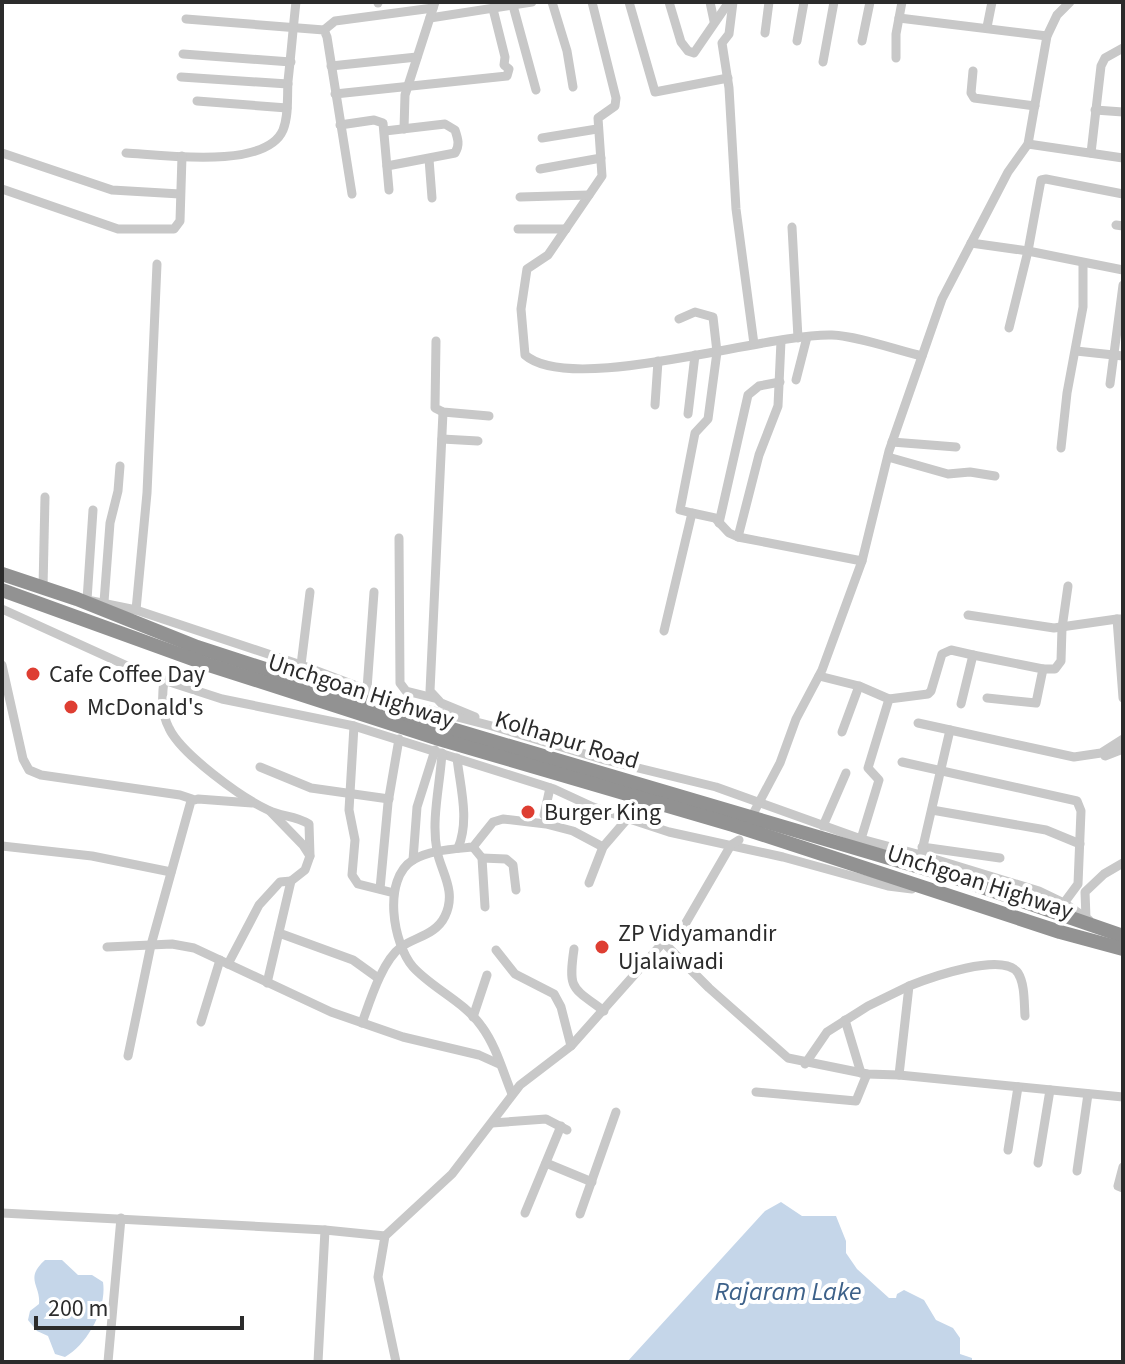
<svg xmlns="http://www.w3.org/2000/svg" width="1125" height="1364" viewBox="0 0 1125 1364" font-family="'Source Sans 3',sans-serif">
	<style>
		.water { fill: #c5d6e9 }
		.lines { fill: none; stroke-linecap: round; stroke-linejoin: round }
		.minor { stroke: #c8c8c8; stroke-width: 9 }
		.highway { stroke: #929292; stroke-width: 14 }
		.poi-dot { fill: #de3e32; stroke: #fff; stroke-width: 3 }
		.labels { text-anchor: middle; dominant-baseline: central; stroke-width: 8; stroke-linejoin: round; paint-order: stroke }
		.poi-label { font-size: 24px; fill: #2b2b2b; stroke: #fff; text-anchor: start }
		.street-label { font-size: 24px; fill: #2b2b2b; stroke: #fff }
		.water-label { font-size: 26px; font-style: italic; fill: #3d6189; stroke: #fff }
	</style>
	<rect width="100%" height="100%" fill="#fff"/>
	<g class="water">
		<path d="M781,1202L802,1216H836L846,1241V1253L857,1269L889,1298H896L897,1294L904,1290L924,1300L936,1320L953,1328L960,1338V1354L972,1358V1362H627L765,1211Z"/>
		<path d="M45,1260H62L78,1275H92L103,1282C107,1308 88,1344 65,1357L55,1354L48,1336L37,1331L28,1320L30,1311L39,1304C41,1285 24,1279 45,1260Z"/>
	</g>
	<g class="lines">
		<g class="minor">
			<path d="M378,2V3"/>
			<path d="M512,2L536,90"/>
			<path d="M552,2L567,51L573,87"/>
			<path d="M592,2L616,98L615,106L598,118L602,176L548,255L527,269L521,309L525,355C572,396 766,333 832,335C858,336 896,350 922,356"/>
			<path d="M629,2L655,92L728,78"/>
			<path d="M669,2L681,42L688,51L694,53L729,2"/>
			<path d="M710,2L714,21"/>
			<path d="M733,2L729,34L722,43L729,88L736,209L754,344"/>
			<path d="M430,18L532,2"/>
			<path d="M899,18L1047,36"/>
			<path d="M186,19L324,30L327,37L352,194"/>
			<path d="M987,27L992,2"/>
			<path d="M324,30L335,21L433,8"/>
			<path d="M765,33L769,2"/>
			<path d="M797,41L804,2"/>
			<path d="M862,41L870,2"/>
			<path d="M183,54L291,62"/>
			<path d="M896,58V34L902,2"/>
			<path d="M823,62L834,2"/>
			<path d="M331,66L417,57"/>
			<path d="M973,71L971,93L974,98L1035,106"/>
			<path d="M181,77L288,84"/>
			<path d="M335,94L507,76L509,69L504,65L505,57L493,9"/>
			<path d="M197,101L287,108"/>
			<path d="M1095,110L1123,112"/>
			<path d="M340,125L374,120L383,123L389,190"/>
			<path d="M404,129L405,95L435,2"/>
			<path d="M385,131L445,124L455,130C458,139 460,145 455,153L387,166"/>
			<path d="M542,138L597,129"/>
			<path d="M1028,144L1123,158"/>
			<path d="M2,153L112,190L180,194"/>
			<path d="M126,153C162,155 266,170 283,130C289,115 287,97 288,81C291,55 293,28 296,2"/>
			<path d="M1091,153L1101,66L1105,58L1123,48"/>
			<path d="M429,159L432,198"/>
			<path d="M540,169L601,158"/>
			<path d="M2,189L118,229H174L180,221L182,156"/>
			<path d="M520,197L589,195"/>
			<path d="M1116,225L1123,226"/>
			<path d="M792,227L798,338"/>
			<path d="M518,229H566"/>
			<path d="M971,243L1028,251L1123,270"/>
			<path d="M1009,328L1028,251L1041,180L1046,179L1123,194"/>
			<path d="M436,341L435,408L443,412L489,416"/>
			<path d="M1076,351L1123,356"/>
			<path d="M796,380L807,337"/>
			<path d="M1110,384L1123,285"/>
			<path d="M655,405L658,361"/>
			<path d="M443,412L430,691L441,703L475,717"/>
			<path d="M688,414L695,355"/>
			<path d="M442,439L478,441"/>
			<path d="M892,442L956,447"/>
			<path d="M1061,448L1067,393L1083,307V264"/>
			<path d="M888,457L948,474L970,472L995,476"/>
			<path d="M692,513L715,518L729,533L738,537L862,561"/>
			<path d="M719,523L748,395L759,386L780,382"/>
			<path d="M738,537L759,455L778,406L781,341"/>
			<path d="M399,538L400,683L406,691L434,698"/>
			<path d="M43,588L45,497"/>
			<path d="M87,600L93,510"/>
			<path d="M92,601L136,610L301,665L399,702L492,726L605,760L716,787L861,839L921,855L1039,891L1064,903L1089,920"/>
			<path d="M104,602L110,523L118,491L120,466"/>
			<path d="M2,609L145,674L222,699L354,726L554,789L593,807L669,832L783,857L888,886L912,889"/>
			<path d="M136,610L147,493L157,264"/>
			<path d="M968,615L1054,628L1117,619"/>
			<path d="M1122,619H1117L1123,698"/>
			<path d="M664,631L692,513L680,510L695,433L708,419L717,352L713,317L695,312L679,319"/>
			<path d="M973,655L1043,669L1036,703L987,698"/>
			<path d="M2,665L23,759L29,770L41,775L180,795L192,799"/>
			<path d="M301,665L310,592"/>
			<path d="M1043,669H1055L1061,661L1062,628L1068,586"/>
			<path d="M819,676L859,686L889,699L868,768L879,780L861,839"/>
			<path d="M164,680C162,696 161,713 169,728C181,754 242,798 268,810C282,817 295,815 309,824L310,856L305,870L291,881L267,983"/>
			<path d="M367,689L374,592"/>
			<path d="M889,699L928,694L931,691L942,654L951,650L973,655L961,704"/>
			<path d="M918,723L950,730"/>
			<path d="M354,726L349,810L355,840L352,875L358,884L394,893"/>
			<path d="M842,732L859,686"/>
			<path d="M1105,756L1123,749"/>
			<path d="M457,758C460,786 470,820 458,848"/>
			<path d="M902,762L1077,801L1081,811L1078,884L1064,903"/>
			<path d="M260,767L311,788L389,799"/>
			<path d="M932,810L1046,830L1080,844"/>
			<path d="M271,812L303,845L310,856"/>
			<path d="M753,814L780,763L796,719L822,670L862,561L889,451L942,299L1008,172L1028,144L1047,36L1057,15L1070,2"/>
			<path d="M544,815L550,788"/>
			<path d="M823,826L846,773"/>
			<path d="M2,846L92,856L171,872"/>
			<path d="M473,847L482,858L485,907"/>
			<path d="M922,847L1000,858"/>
			<path d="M921,855L950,730L1074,757L1101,753L1123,739"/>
			<path d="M482,858L506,859L513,865L516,890"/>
			<path d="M413,860L417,807L435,750"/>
			<path d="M589,883L603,847L628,818"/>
			<path d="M380,889L388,803L399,739"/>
			<path d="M1086,918L1085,892L1104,874L1123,863"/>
			<path d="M279,933L353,960L378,978"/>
			<path d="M663,942L709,988L788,1058L867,1074L899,1075"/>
			<path d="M107,947L172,944L194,948L331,1012L403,1037L479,1055L499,1064"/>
			<path d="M574,949C568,990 572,987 604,1011"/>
			<path d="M496,950L515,974L554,994L561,1007L571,1046"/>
			<path d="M228,964L259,905L280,882L291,881"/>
			<path d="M1025,1016C1024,1003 1025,984 1018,973C1004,951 929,978 909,986L899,1075L1123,1097"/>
			<path d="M473,1017L487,975"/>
			<path d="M845,1020L861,1073"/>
			<path d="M201,1022L220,960"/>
			<path d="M362,1023C370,1001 382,961 401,947C415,937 436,935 445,916C457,891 441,872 437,851C431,820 440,785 442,753"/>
			<path d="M128,1056L151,945L191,801L198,799L252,803"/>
			<path d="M805,1064L827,1032L868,1006L909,986"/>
			<path d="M756,1092L856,1101L867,1074"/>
			<path d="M512,1094C503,1072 496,1046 482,1027C465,1002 433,989 413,967C393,944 382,879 413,860C429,850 455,849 473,847L493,822L503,819L546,824L573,831L603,847"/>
			<path d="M492,1123L546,1119L567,1130"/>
			<path d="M1008,1150L1018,1087"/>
			<path d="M546,1163L592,1182"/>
			<path d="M1038,1163L1050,1090"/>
			<path d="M1123,1167L1118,1186L1123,1188"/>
			<path d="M1077,1171L1088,1094"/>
			<path d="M2,1213L325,1230L385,1236"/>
			<path d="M525,1213L561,1126"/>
			<path d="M580,1214L616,1112"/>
			<path d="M108,1362L121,1218"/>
			<path d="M318,1362L325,1230"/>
			<path d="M396,1362L378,1277L385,1236L452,1174L520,1085L571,1046L676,928L684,926L731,845L739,840"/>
		</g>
		<g class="highway">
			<path d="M2,574L77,599L197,647L445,727L950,876L1123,936"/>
			<path d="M2,590L209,665L439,739L733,825L1060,932L1123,949"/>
		</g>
	</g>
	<g class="poi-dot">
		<circle cx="33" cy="674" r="8"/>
		<circle cx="71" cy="707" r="8"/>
		<circle cx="528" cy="812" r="8"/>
		<circle cx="602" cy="947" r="8"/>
	</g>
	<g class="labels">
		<g class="poi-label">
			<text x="49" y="674">Cafe Coffee Day</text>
			<text x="87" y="707">McDonald's</text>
			<text x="544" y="812">Burger King</text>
			<text x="618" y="933">ZP Vidyamandir<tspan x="618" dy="28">Ujalaiwadi</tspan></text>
		</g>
		<g class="street-label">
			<text transform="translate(361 691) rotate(18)">Unchgoan Highway</text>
			<text transform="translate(567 740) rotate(17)">Kolhapur Road</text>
			<text transform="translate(980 882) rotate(18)">Unchgoan Highway</text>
		</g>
		<g class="water-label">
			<text x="788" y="1291">Rajaram Lake</text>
		</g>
	</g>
	<rect width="1125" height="1364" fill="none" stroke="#2b2b2b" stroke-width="8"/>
	<path d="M36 1316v12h206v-12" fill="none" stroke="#2b2b2b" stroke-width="4"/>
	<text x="48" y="1316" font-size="24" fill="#2b2b2b" stroke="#ffffff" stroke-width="6" paint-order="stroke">200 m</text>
</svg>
